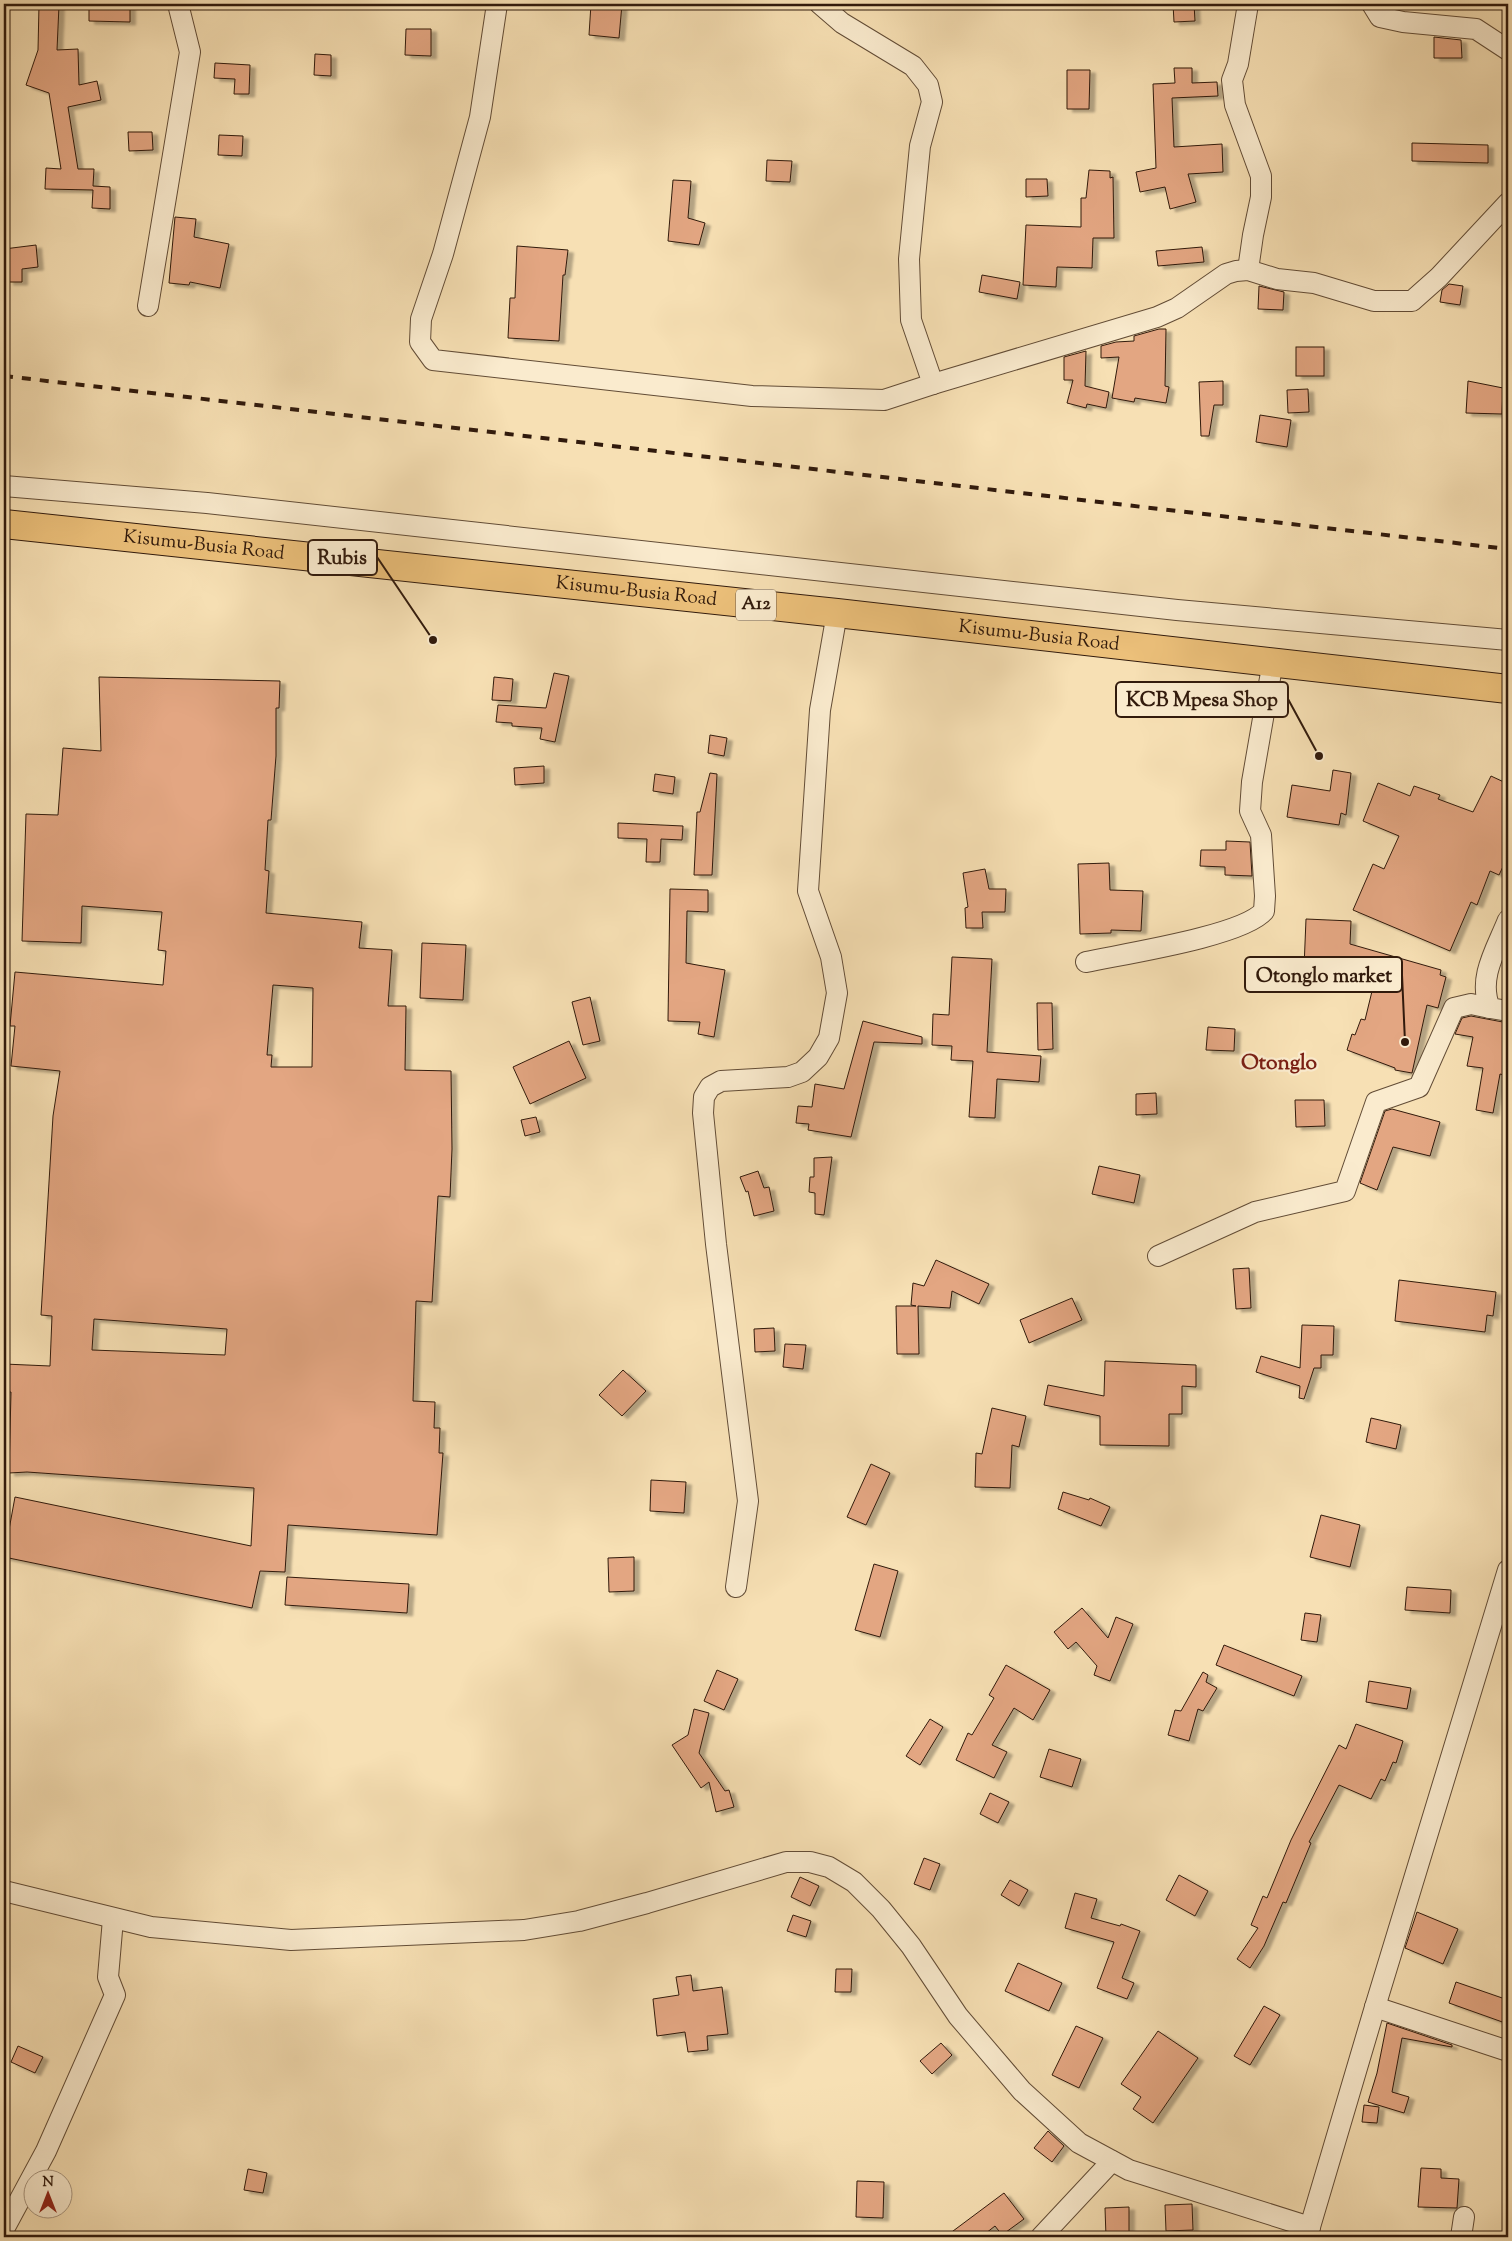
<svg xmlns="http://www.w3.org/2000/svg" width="1512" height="2241" viewBox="0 0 1512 2241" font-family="'Sorts Mill Goudy',serif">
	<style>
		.building { fill: #e3a682; stroke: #311a0c; fill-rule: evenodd; filter: url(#shadow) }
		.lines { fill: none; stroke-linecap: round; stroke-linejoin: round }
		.minor-casing { stroke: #624c36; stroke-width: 22 }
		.highway-casing { stroke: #311a0c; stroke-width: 30 }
		.minor { stroke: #faebce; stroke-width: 20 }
		.highway { stroke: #ecc07a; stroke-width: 28 }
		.rail { stroke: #311a0c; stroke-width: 4; stroke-dasharray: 9 9; stroke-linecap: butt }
		.labels { text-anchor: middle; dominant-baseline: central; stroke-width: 4.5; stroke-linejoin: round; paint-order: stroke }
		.shield { fill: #faebce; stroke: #6d5946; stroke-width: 1 }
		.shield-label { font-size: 18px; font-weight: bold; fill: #311a0c }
		.street-label { font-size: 19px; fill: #311a0c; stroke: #faebce }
		.quarter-label { font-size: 21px; font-weight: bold; fill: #7a1f14; stroke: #faebce }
		.leader { fill: none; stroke: #311a0c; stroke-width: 2 }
		.callout-dot { fill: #311a0c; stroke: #faebce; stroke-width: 2 }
		.callout { fill: #faebce; stroke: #311a0c; stroke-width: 2 }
		.callout-label { font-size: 20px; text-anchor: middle; font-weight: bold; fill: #311a0c }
	</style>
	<defs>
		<filter id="shadow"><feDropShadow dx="5.5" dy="3" stdDeviation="1" flood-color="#0004"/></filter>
	</defs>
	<rect width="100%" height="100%" fill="#f7e0b4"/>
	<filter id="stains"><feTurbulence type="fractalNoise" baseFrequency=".004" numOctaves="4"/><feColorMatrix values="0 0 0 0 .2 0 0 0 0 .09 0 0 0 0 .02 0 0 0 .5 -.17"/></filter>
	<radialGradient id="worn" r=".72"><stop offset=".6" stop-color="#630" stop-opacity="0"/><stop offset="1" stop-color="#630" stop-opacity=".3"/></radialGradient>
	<g class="building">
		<path d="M89,4H130V22L89,21Z"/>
		<path d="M591,4H622L619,38L589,35Z"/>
		<path d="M1173,4H1194L1195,21L1174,22Z"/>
		<path d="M39,5H59L57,50L78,49L79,85L97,81L101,100L68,107L78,169H94L93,186L110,187V209L92,208L93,190L45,189L46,168L61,169L49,93L26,85L38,50Z"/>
		<path d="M406,29H431V56L405,55Z"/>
		<path d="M1434,37L1461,40L1462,58H1434Z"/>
		<path d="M315,54L331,55V76L314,75Z"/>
		<path d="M215,63L250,65L249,94H234L235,79L214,78Z"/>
		<path d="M1174,68H1192V83L1217,82L1218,96L1172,98L1174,147L1222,144L1223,172L1188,174L1196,202L1170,209L1165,187L1140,192L1136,172L1156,168L1153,84L1175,83Z"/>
		<path d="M1067,70H1090L1089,109H1067Z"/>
		<path d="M128,132H152L153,150L129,151Z"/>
		<path d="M219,135L243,136L242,156L218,155Z"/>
		<path d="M1412,143L1488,145V163L1412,161Z"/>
		<path d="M767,160L792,161L790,182L766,181Z"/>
		<path d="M1089,170L1110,171V178L1113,177L1114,238H1093L1092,268L1057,267L1056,287L1023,285L1026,225L1081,227V198H1086Z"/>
		<path d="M1026,179H1047L1048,196L1026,197Z"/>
		<path d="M673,180L691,181L688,218L705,223L699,245L668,241Z"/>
		<path d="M175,217L196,219L194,237L229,244L220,288L190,282L189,285L169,283Z"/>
		<path d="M36,245L38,267L22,269V282H8V275H4V249Z"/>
		<path d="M517,246L568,250L565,275H563L559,341L508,338L510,298H515Z"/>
		<path d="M1202,247L1204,262L1158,266L1156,251Z"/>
		<path d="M982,275L1020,282L1017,299L979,292Z"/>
		<path d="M1449,284L1463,286L1460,305L1440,302L1442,290Z"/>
		<path d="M1259,286L1284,292L1283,310L1258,309Z"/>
		<path d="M1159,329H1166L1165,386L1169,387L1166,403L1135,398L1134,402L1112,398L1119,357L1101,358V346L1116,342L1134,341V336Z"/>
		<rect x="1296" y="347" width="28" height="29"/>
		<path d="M1086,351L1085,386L1109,392L1106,408L1087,404L1086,408L1067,403L1073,380H1064V357Z"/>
		<path d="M1223,381V405H1214L1209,436H1201L1199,382Z"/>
		<path d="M1468,381L1503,388L1502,414L1466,413Z"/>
		<path d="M1308,389L1309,412L1288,413L1287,390Z"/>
		<path d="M1260,415L1291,420L1287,447L1256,442Z"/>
		<path d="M554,673L569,676L555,742L540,739L542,728L512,726V723L496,722L498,705L546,708Z"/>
		<path d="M99,677L280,681L279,708H276V756L271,820H268L265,870L269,871L266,913L362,922L359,948L392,950L388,1006H406L405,1070L451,1071L452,1149L450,1197L438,1196L432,1302L416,1301L413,1401L435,1402L434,1428H440L439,1453H443L437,1535L288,1525L285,1572L260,1571L252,1608L4,1557L15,1497L251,1546L254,1488L27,1472L9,1473L11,1392H4V1364L50,1366L52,1316L41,1315L53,1116L60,1071L11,1066L15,1026H10L15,972L163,985L166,951L158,950L162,912L82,906L81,943L22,941L26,814L58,815L63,748L101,751ZM273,985L313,988L312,1067H271L272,1055H267ZM94,1319L227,1329L225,1355L92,1350Z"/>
		<path d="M494,677L513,679L511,701L492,700Z"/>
		<path d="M710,735L727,738L724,756L708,753Z"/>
		<path d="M544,766V783L515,785L514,768Z"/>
		<path d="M1333,770L1351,773L1346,815L1341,813L1339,825L1287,817L1292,785L1330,791Z"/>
		<path d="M710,773L717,774L712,875H694L697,812H700Z"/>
		<path d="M655,774L675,777L673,794L653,791Z"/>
		<path d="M1491,776L1508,784V856L1499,875L1490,871L1477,905L1471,902L1450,951L1353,910L1373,864L1384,869L1399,836L1363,821L1378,783L1410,796L1414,786L1440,795L1438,799L1473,812Z"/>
		<path d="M618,823L683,826L682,840L661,839L660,862H646L647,839L618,838Z"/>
		<path d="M1226,841L1250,842L1252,876L1225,875V867L1200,866L1201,850H1226Z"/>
		<path d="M1109,863L1110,890L1143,891L1141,931L1111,930V933L1080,934L1078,864Z"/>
		<path d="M985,869L989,889H1006L1005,912H982L983,928H966L965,908L968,907L963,873Z"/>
		<path d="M670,889L708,890V912L687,911L686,963L725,970L714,1037L698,1034L700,1022L668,1021Z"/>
		<path d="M1306,919L1351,921L1350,944L1441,970L1440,975L1446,977L1438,1008L1427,1005L1412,1073L1395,1070V1068L1347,1050L1352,1034L1355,1035L1361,1019L1365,1020L1374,983L1345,974H1326V970L1304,968Z"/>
		<path d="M422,943L466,945L463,1000L420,998Z"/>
		<path d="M952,957L992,959L987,1052L1041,1056L1039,1082L997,1079L995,1118L969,1117L973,1061L951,1060L952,1046L932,1045L933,1014L949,1015Z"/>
		<path d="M590,997L600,1041L583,1045L572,1002Z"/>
		<path d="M1037,1003H1052L1053,1049L1038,1050Z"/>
		<path d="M1471,1016L1508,1023V1076L1500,1074L1493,1113L1476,1110L1483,1068L1467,1066L1473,1037L1455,1034L1462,1018Z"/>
		<path d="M863,1021L922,1037V1044L874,1042L851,1137L808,1130L809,1124L796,1123L798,1106L812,1107L815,1084L844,1089Z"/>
		<path d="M1208,1027L1235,1029L1234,1051L1206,1050Z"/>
		<path d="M569,1041L586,1078L530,1104L513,1067Z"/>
		<path d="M1156,1093L1157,1114L1136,1115V1094Z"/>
		<path d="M1295,1100H1324L1325,1126L1296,1127Z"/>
		<path d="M1392,1109L1440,1122L1430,1156L1393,1147L1377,1190L1360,1183L1385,1111Z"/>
		<path d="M536,1117L540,1132L525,1136L521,1120Z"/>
		<path d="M832,1157L824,1215L815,1214V1193L809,1192L810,1177H814V1158Z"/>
		<path d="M1099,1166L1140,1175L1134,1203L1092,1194Z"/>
		<path d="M758,1171L764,1188L769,1187L774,1211L754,1216L748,1191L746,1192L740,1177Z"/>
		<path d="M936,1260L989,1284L979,1304L952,1291L950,1308L918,1306L919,1354H897L896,1306H916L911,1305L913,1283L924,1286Z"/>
		<path d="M1249,1268L1251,1308L1236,1309L1233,1269Z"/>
		<path d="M1399,1280L1496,1292L1493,1316L1487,1315L1485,1332L1395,1321Z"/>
		<path d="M1072,1298L1082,1320L1029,1343L1020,1320Z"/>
		<path d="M1302,1325L1334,1326L1333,1355H1321V1368H1314L1304,1399L1299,1398L1300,1386L1256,1372L1261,1356L1300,1368Z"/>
		<path d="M774,1328L775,1351L755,1352L754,1329Z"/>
		<path d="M785,1344L806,1345L803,1369L783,1367Z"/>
		<path d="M1105,1361L1196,1365V1387L1182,1386V1414H1169V1446L1100,1445V1416L1044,1405L1048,1385L1104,1396Z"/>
		<path d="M623,1370L646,1391L622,1416L599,1395Z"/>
		<path d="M992,1408L1026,1416L1019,1447L1012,1445L1010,1488L975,1487L976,1453L982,1454Z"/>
		<path d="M1371,1418L1401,1425L1396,1449L1366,1442Z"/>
		<path d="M871,1464L890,1473L866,1525L847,1517Z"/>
		<path d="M651,1480L686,1482L684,1513L650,1511Z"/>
		<path d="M1063,1492L1089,1500L1090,1498L1110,1507L1101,1526L1058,1509Z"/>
		<path d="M1321,1515L1360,1525L1350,1567L1310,1557Z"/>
		<path d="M634,1557V1591L609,1592L608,1558Z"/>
		<path d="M874,1564L898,1571L880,1637L855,1630Z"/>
		<path d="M287,1577L409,1584L407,1613L285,1605Z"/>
		<path d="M1407,1587L1451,1590L1450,1613L1405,1610Z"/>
		<path d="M1082,1608L1108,1638L1116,1617L1133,1624L1110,1681L1094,1675L1097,1666L1076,1642L1068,1649L1054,1632Z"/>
		<path d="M1305,1613L1321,1615L1317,1642L1301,1640Z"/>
		<path d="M1224,1645L1302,1676L1294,1696L1216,1665Z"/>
		<path d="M1006,1665L1050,1690L1033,1720L1014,1708L992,1745L1007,1752L994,1778L956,1760L968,1733L972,1735L994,1698L989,1695Z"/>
		<path d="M717,1670L738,1679L724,1710L704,1701Z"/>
		<path d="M1203,1672L1208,1675L1206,1682L1217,1688L1203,1711L1198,1709L1189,1741L1168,1735L1175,1710L1181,1711Z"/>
		<path d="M1369,1681L1411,1688L1407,1709L1366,1702Z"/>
		<path d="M694,1709L709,1713L699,1753L725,1791L729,1790L734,1807L716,1812L709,1782L701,1788L672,1745L688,1735Z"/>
		<path d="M930,1719L943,1727L920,1765L906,1756Z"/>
		<path d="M1356,1724L1403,1741L1396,1763L1393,1762L1385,1781L1381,1779L1371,1799L1339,1785L1309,1842L1311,1843L1286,1903L1283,1902L1264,1946L1250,1968L1237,1959L1258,1928L1251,1925L1263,1896L1267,1898L1291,1840L1339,1745L1346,1749Z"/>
		<path d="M1049,1749L1081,1759L1072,1787L1040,1777Z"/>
		<path d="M990,1793L1009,1802L998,1823L980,1814Z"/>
		<path d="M924,1858L940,1864L930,1890L914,1884Z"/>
		<path d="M1179,1875L1208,1891L1195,1916L1166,1900Z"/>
		<path d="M800,1877L819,1886L810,1906L791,1897Z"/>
		<path d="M1010,1880L1028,1890L1019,1906L1001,1895Z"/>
		<path d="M1075,1893L1097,1899L1091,1918L1120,1926L1121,1924L1140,1931L1122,1978L1134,1983L1127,1999L1097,1988L1114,1942L1065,1928Z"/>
		<path d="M1417,1912L1458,1929L1443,1964L1405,1948Z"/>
		<path d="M793,1915L811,1921L806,1937L787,1931Z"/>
		<path d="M1018,1963L1062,1983L1049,2011L1005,1991Z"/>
		<path d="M836,1969H852L851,1992H835Z"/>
		<path d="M691,1975L693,1991L722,1987L728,2034L707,2036L708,2050L688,2052L685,2032L657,2036L653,1999L679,1995L676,1977Z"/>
		<path d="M1456,1982L1508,2000V2024L1449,2003Z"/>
		<path d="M1264,2006L1280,2015L1250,2065L1234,2056Z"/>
		<path d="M1387,2023L1452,2045V2047L1402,2038L1392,2092L1409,2097L1404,2113L1368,2102L1377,2073Z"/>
		<path d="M1076,2026L1103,2038L1079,2088L1052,2075Z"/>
		<path d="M1158,2031L1198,2058L1153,2123L1133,2109L1141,2097L1121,2084Z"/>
		<path d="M941,2043L952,2055L932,2074L920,2061Z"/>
		<path d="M18,2046L43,2057L35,2073L11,2062Z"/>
		<path d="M1364,2105L1379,2107L1377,2123L1362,2122Z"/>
		<path d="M1048,2131L1064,2146L1052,2162L1034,2148Z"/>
		<path d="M1421,2168L1441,2169V2178L1459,2179L1457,2208L1418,2207Z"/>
		<path d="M248,2169L267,2173L263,2193L244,2190Z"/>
		<path d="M857,2181L884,2182L883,2218L856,2217Z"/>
		<path d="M1004,2193L1024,2219L1002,2235L995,2226L981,2237H945Z"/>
		<path d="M1192,2204L1193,2230L1166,2231L1165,2205Z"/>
		<path d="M1129,2207V2237H1106L1105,2208Z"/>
	</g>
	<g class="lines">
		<g class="minor-casing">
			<g id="minor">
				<path d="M497,4L480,117L443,254L421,319L420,342L433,360L752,396L884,400L933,384L1157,317L1177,308L1226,274L1236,271L1248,270L1277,279L1314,283L1374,301H1412L1439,277L1508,203"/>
				<path d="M820,4L842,23L913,66L928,85L932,102L920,146L909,259L911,320L933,384"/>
				<path d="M1248,4L1238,64L1232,80L1235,105L1261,176V197L1253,235L1248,270"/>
				<path d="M1372,4L1380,17L1403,22L1476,29L1508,50"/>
				<path d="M148,306L190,52L178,4"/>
				<path d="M4,486L207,503L1177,610L1508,640"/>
				<path d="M1508,920C1497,948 1477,978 1490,1008L1508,1011"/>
				<path d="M1086,962C1123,954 1243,936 1264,911L1265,896L1261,835L1250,811L1252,782L1273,661"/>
				<path d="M1158,1256L1255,1212L1345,1191L1376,1102L1419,1087L1454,1008L1471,1004L1490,1008"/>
				<path d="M736,1587L748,1501L716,1244L703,1113L704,1097L710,1087L721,1081L788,1077L802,1072L818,1057L829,1038L837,993L831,957L808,891L820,710L837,613"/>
				<path d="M4,1891L151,1927L291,1940L524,1930L579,1921L647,1903L786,1862H810L829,1867L854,1882L881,1909L911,1946L958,2016L1022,2091L1079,2143L1129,2170L1310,2227"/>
				<path d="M1375,2007L1508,2051"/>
				<path d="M4,2229L46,2151L115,1995L108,1977L113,1919"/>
				<path d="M1041,2237L1112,2161"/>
				<path d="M1307,2237L1375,2007L1508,1570"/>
				<path d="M1461,2237L1464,2217"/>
			</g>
		</g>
		<g class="highway-casing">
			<g id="highway">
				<path id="s1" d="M4,524L837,613L1508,689"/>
			</g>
		</g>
		<use href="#minor" class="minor"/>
		<use href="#highway" class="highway"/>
		<path class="rail" d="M4,376L1508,549"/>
	</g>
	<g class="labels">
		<rect class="shield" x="736" y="589.5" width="40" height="31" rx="4"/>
		<g class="shield-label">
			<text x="756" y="605">A12</text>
		</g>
		<g class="street-label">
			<text stroke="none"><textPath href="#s1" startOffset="201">Kisumu-Busia Road</textPath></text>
			<text stroke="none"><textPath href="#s1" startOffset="636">Kisumu-Busia Road</textPath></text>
			<text stroke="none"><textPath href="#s1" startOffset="1041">Kisumu-Busia Road</textPath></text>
		</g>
		<g class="quarter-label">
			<text x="1279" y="1064">Otonglo</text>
		</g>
	</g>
	<path class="leader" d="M433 640L377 557M1319 756L1288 699M1405 1042L1402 975"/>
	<g class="callout-dot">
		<circle cx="433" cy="640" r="5"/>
		<circle cx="1319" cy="756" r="5"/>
		<circle cx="1405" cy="1042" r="5"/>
	</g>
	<g class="callout">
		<rect x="308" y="540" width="69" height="35" rx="5"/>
		<rect x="1116" y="682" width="172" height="35" rx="5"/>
		<rect x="1245" y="957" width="157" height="35" rx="5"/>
	</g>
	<g class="callout-label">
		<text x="342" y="564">Rubis</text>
		<text x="1202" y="706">KCB Mpesa Shop</text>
		<text x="1324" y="982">Otonglo market</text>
	</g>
	<rect width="1512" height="2241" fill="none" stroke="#f7e0b4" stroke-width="20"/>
	<rect x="5" y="5" width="1502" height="2231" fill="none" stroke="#311a0c" stroke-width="2.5"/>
	<rect x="10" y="10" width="1492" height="2221" fill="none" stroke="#311a0c"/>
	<g transform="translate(48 2194)"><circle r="24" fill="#faebce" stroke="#aa9780"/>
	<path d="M0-4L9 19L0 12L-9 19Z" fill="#8f2418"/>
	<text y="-8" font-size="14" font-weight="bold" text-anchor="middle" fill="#311a0c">N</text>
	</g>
	<rect width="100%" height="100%" filter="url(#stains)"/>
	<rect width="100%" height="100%" fill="url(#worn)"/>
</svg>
